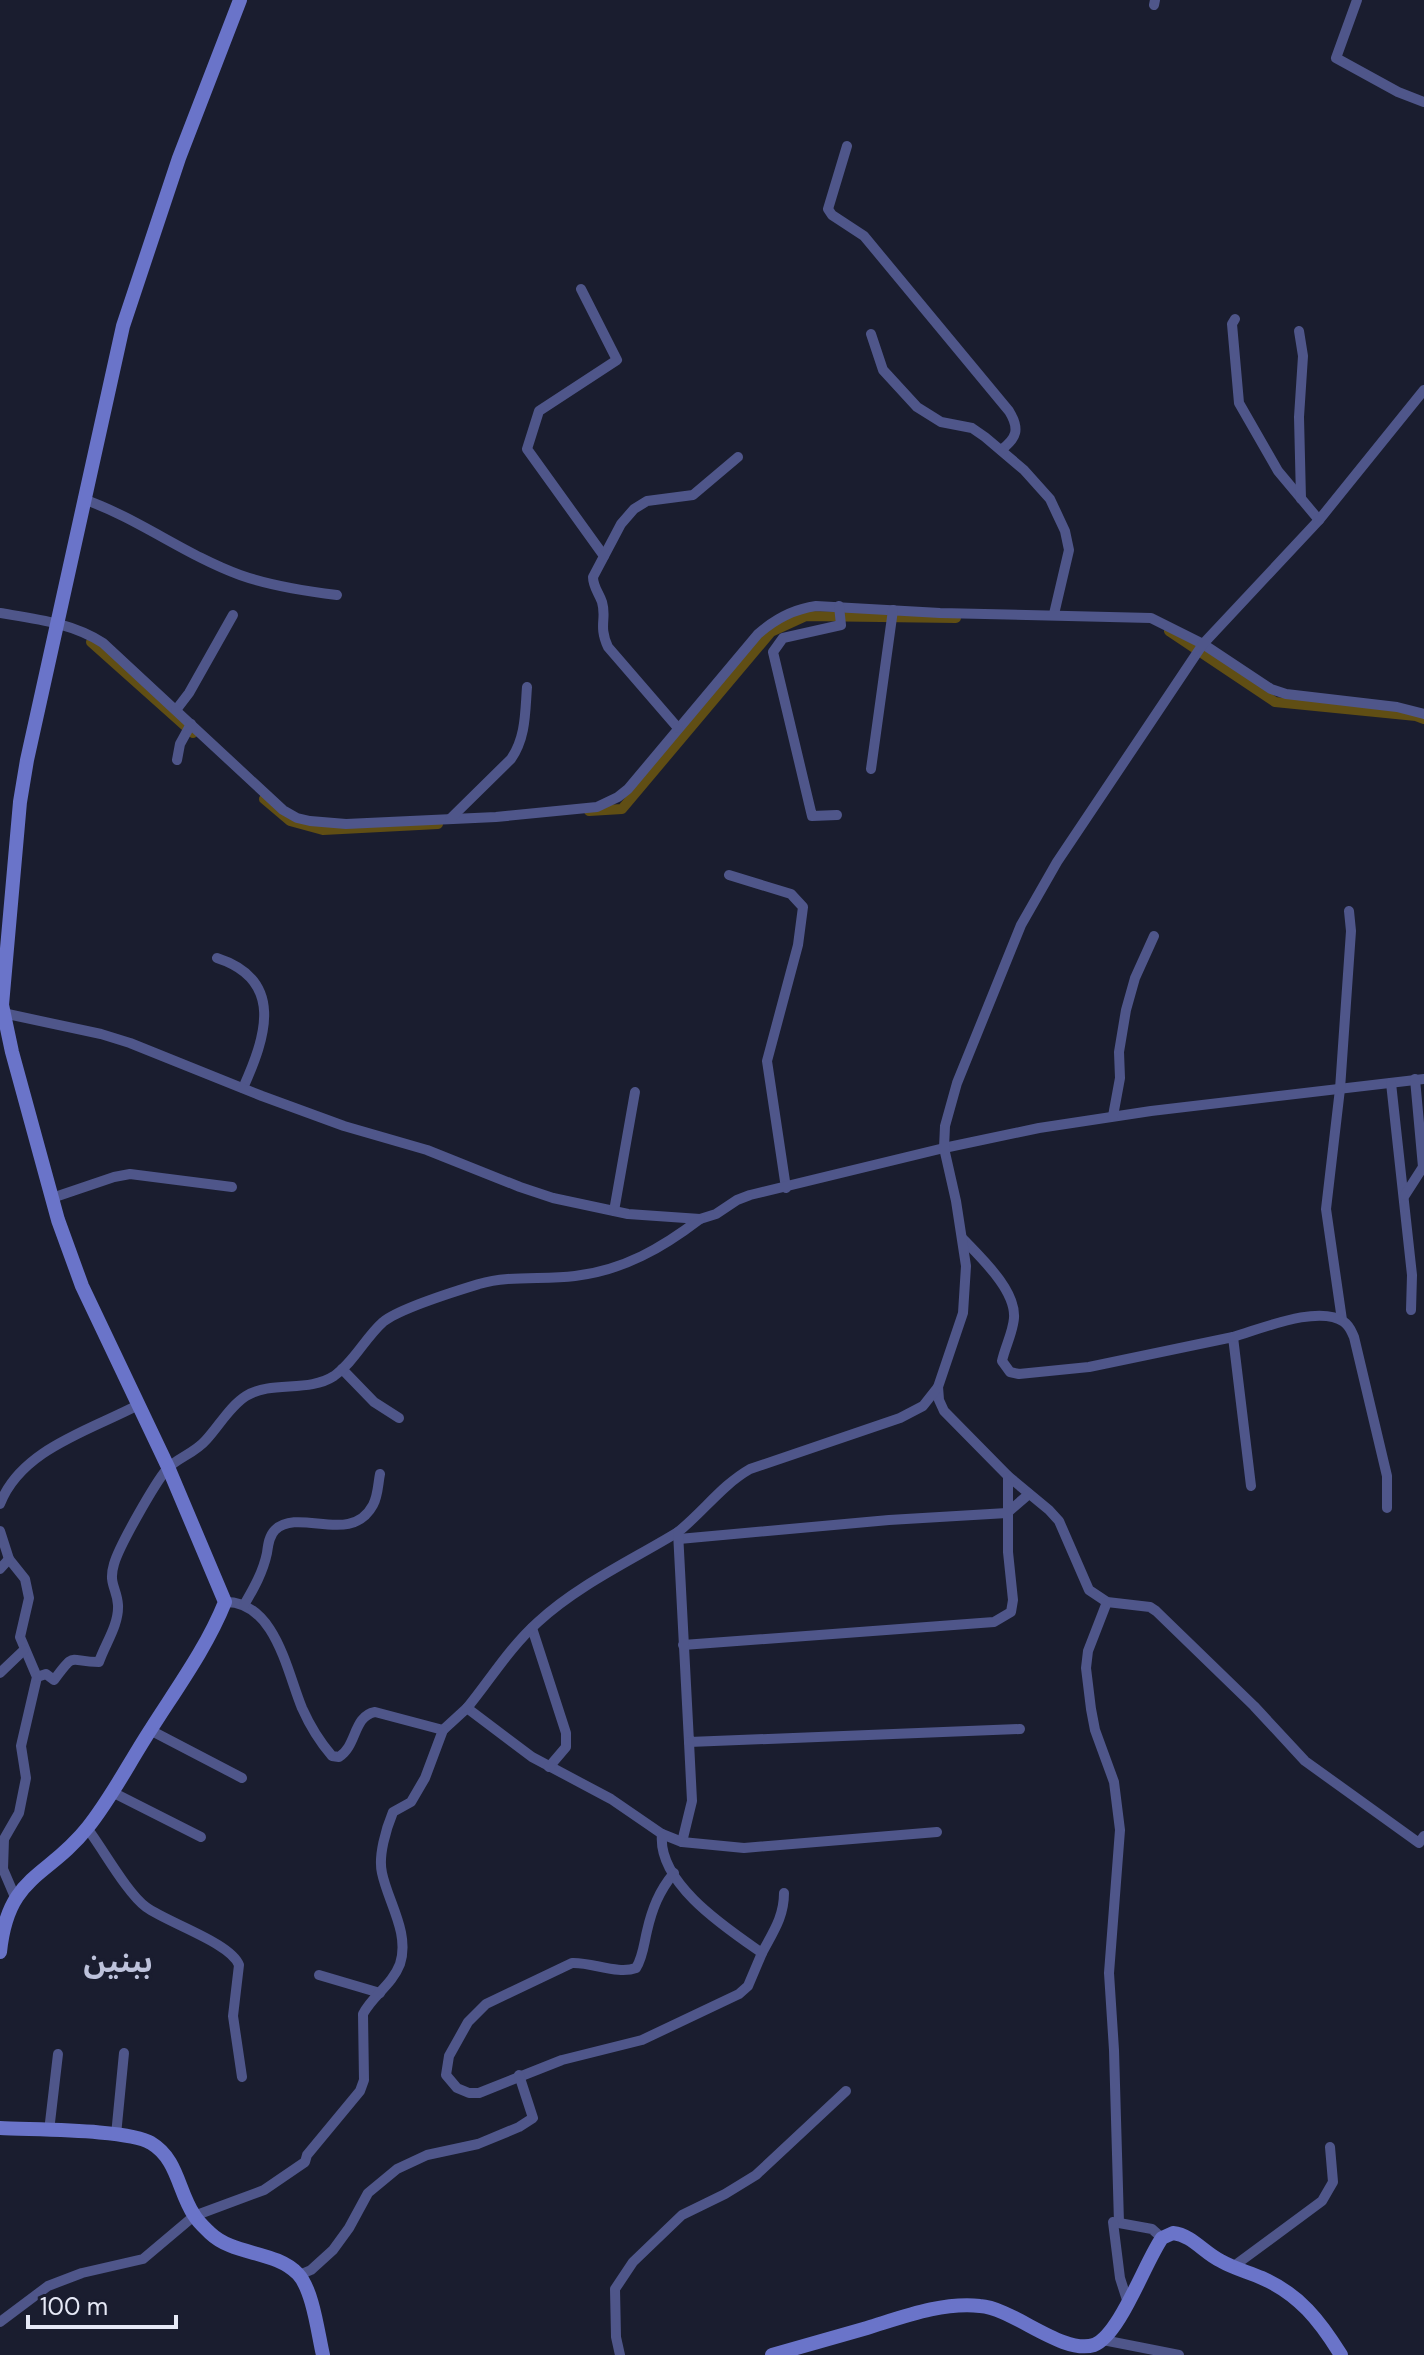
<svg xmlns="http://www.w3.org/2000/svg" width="1424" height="2355" viewBox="0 0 1424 2355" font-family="'DM Sans','Noto Sans Arabic',sans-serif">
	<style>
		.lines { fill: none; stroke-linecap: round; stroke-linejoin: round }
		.canal { stroke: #604e14; stroke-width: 10 }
		.street { stroke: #4f568a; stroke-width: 10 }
		.secondary { stroke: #6a74c9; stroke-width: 14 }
		.labels { text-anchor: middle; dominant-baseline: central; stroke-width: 7; stroke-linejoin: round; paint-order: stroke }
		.quarter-label { font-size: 30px; font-weight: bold; fill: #bdc2db; stroke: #1a1d2f }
	</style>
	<rect width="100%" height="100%" fill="#1a1d2f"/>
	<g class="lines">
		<g class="canal">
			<path d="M1169,631L1275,702L1416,716L1424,719"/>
			<path d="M91,642L193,733"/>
			<path d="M264,799L290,821L323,830L438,824"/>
			<path d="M589,811L622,809L771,632L806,616L956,618"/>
		</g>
		<g class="street">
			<path d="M1357,0L1336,58L1398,92L1424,102"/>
			<path d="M1154,5L1155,0"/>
			<path d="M847,146L828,209L832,215L864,236L1009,411C1020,429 1017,438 1001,450"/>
			<path d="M581,289L617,360L539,411L527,449L604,556"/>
			<path d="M1235,319L1232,324L1239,403L1278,471L1319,520"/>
			<path d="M1299,331L1303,356L1299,417L1301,499"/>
			<path d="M871,334L883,370L917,407L941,422L972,428L985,437L1024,470L1050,499L1065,531L1069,550L1054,614"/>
			<path d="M83,499C138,518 185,555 240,575C271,586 304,591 337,595"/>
			<path d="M0,613C36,619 72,623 103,643L283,810L297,818L310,821L346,824L496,817L597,807L618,797L628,789L758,634C775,619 794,609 816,606L940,613L1151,618L1203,644L1271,689L1286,694L1397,707L1424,714"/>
			<path d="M176,710L189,693L233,615"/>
			<path d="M678,728L608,647C598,625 607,619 602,602C599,593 593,587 593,577L621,524L634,509L647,501L693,495L738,457"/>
			<path d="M177,760L180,744L191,724"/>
			<path d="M871,769L893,610"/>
			<path d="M837,815L812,816L773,652L783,638L841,625L839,606"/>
			<path d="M450,819L511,759C526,737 525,713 527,687"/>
			<path d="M729,875L791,894L803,907L798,945L767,1061L786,1188"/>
			<path d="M217,958C285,980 266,1037 243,1088"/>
			<path d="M3,1013L101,1034L130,1043L262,1096L344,1126L427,1150L520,1187L553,1198L628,1214L700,1219L716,1214L737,1200L750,1195L944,1148L1039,1128L1151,1111L1424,1079"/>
			<path d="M1391,1083L1412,1275L1411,1310"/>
			<path d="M1113,1116L1120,1078L1119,1052L1126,1010L1135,978L1154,936"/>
			<path d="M1405,1195L1423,1167L1415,1079"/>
			<path d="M52,1198L114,1177L130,1174L232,1187"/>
			<path d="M614,1211L635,1092"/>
			<path d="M963,1239C981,1258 1016,1290 1014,1318C1013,1332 1005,1347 1002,1361L1010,1372L1019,1374L1089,1367L1233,1337L1251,1486"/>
			<path d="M1342,1320L1326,1209L1340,1089L1351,931L1349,911"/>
			<path d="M1233,1337C1261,1329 1319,1304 1344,1322C1350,1326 1351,1331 1354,1337L1387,1476V1508"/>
			<path d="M342,1369L374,1402L399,1418"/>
			<path d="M938,1387L939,1400L944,1411L1008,1476L1049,1510L1059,1521L1089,1590L1107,1602L1150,1607L1156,1611L1254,1706L1305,1761L1419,1843L1424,1836"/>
			<path d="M0,1504C21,1449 91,1430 138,1405"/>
			<path d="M0,1531L9,1559L25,1579L29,1598L20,1637L37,1677L21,1746L26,1778L19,1813L4,1839L3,1869L15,1897"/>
			<path d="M679,1539L889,1520L1007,1513L1029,1494"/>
			<path d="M0,1569L9,1559"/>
			<path d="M225,1602C275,1601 287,1672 302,1708C310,1726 319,1741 332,1756L339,1757C357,1746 353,1716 375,1712L443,1730L467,1708L532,1757L611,1799L662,1834"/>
			<path d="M1107,1602L1088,1651L1086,1668L1091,1709L1095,1730L1114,1782L1120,1830L1109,1973L1114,2050L1119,2223L1152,2229L1162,2238"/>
			<path d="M244,1605C254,1588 263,1572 267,1553C268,1545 269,1536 275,1530C299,1507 351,1546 373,1505C378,1496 378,1484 380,1474"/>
			<path d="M532,1628L566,1733V1747L549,1767"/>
			<path d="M683,1645L994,1622L1011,1612L1013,1600L1008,1552V1476"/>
			<path d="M0,1673L24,1650"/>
			<path d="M37,1677L46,1674L54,1680C76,1650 68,1662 99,1662C105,1644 119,1625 118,1605C117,1588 108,1584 114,1564C119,1546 155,1483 167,1469C177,1458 195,1453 206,1440C219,1426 230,1406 246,1396C272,1380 308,1393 334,1376C354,1362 365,1338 383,1322C400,1308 456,1291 479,1284C510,1275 543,1280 575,1276C624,1270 662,1248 700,1219"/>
			<path d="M467,1708C490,1680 510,1647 538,1622C578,1585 632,1560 678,1532"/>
			<path d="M1020,1729L689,1742L678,1532C704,1511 722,1485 750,1469L900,1418L923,1406L938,1387L963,1313L966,1266L956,1201L944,1148L945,1126L957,1083L1021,925L1057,862L1203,644L1319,520L1424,390"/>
			<path d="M150,1730L242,1778"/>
			<path d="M112,1792L201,1837"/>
			<path d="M87,1828C103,1849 127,1893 146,1907C168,1923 231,1943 239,1965L233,2016L242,2077"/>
			<path d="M682,1842L692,1801L689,1742"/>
			<path d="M674,1873C659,1891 652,1909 647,1931C644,1943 643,1957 636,1968C618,1975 592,1962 572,1963L486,2004L468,2022L449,2056L446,2075L457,2088L469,2093H479L562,2060L642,2040L739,1994L748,1986L762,1953"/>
			<path d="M784,1893C784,1917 773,1932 762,1953C726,1928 657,1883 662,1834L682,1842L744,1848L937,1832"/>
			<path d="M319,1975L380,1993"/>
			<path d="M49,2131L58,2054"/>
			<path d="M116,2135L124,2053"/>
			<path d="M1113,2222L1120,2278L1128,2303"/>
			<path d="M1234,2266L1322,2201L1333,2182L1330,2147"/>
			<path d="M299,2275L311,2270L333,2250L349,2228L368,2193L397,2169L427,2155L478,2144L519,2127L533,2118L519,2075"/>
			<path d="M0,2322L48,2286L82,2273L143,2259L194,2216L264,2190L305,2162L307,2155L360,2091L364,2080L363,2014C373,1995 392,1985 400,1964C410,1933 388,1902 382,1873C378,1856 386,1829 393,1812L411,1802L425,1778L443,1730"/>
			<path d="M1103,2340L1179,2355"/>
			<path d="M620,2355L616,2337L615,2289L633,2262L682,2215L725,2194L756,2175L846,2091"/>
		</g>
		<g class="secondary">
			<path d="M0,1952C8,1874 47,1879 88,1827C112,1797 130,1761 151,1729C177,1688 207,1647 225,1602L168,1467L82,1286L58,1220L12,1052L2,1005L20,802L27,760L123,326L179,158L240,0"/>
			<path d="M0,2128C31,2130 129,2129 151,2143C178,2159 178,2191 194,2215C198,2222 205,2228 210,2233C234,2256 275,2250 298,2274C313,2290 318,2334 323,2355"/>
			<path d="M772,2355C804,2346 835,2337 867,2328C903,2317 941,2302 980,2306C1013,2308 1062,2355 1094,2345C1120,2335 1145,2262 1162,2238L1173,2233C1192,2235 1204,2253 1221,2261C1233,2268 1248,2272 1262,2278C1299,2294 1320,2321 1341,2355"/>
		</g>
	</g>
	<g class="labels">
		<g class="quarter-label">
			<text x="118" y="1961">ببنين</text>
		</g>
	</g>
	<path d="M28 2315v12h148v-12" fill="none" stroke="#e6e9f6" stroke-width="4"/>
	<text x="40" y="2315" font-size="24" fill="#e6e9f6" stroke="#1a1d2f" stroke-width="6" paint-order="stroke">100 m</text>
</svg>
